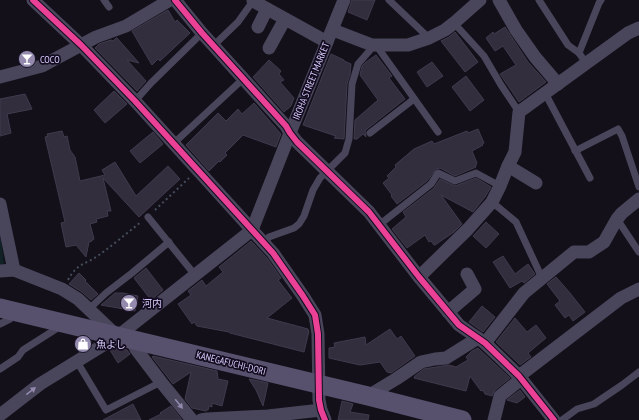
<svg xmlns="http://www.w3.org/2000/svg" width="639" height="420" viewBox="0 0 639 420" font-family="'PT Sans Narrow','Noto Sans JP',sans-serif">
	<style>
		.green { fill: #102226 }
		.building { fill: #322e3d; stroke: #413a4e }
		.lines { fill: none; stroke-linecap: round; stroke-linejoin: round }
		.path { stroke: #454d5b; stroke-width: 2; stroke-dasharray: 2 3; stroke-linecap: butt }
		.lane { stroke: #49455b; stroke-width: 7 }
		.street { stroke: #49455b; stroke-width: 13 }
		.secondary { stroke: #58516e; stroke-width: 19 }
		.cycleway-casing { stroke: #120c1e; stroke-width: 8 }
		.cycleway { stroke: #ea4096; stroke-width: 6 }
		.oneway { fill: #9188ac }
		.labels { text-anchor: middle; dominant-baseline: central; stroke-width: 3.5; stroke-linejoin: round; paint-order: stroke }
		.poi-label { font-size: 10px; fill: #d9cbfe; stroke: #120c1e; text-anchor: start }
		.street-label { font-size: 10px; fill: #d9cbfe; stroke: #120c1e }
	</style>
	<rect width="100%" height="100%" fill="#13101a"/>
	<path class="green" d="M0,239H1L4,264L0,265Z"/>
	<g class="building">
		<path d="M352,0H375L367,20L348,12Z"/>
		<path d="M168,10L175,22L177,20L190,33L160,61L158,59L152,65L132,31Z"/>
		<path d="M505,27L528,62L546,82L519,102L500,74L516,65L503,46L495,51L486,38L493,32L494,34Z"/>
		<path d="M455,32L478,62L465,72L441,41L449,37Z"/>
		<path d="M116,38H117L139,63L127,60L146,81L137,91L95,48L99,44L111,40L113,41Z"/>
		<path d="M331,54L344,60V61L351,64L350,74L347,84L344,139L334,138L336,136L303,125Z"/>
		<path d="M376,55L392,76L389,78L405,99L367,129L365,131L366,137L363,134L357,139H354L355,120L378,100L360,75L362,66L366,62Z"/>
		<path d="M269,60L281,71L279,74L284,80L280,82L294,98L291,106L284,112L253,77Z"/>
		<path d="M432,62L443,76L427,87L417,72Z"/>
		<path d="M466,76L484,100L470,111L452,87Z"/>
		<path d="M114,91L127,104L105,123L94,110Z"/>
		<path d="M25,94L32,109L7,114L11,133L0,136V99Z"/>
		<path d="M254,103L281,134L276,147L243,135L225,153L227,155L220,162L219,161L209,171L186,145L218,113L226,121L238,109L242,114Z"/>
		<path d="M478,129L484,143L482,144L483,145L472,151L477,163L476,164V166H475L476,167L455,176L440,168L436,169L427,181L397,204L391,196L392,195L383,183L389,178L387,176L396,167L395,165L414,149L432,141L434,144L467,131L468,133Z"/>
		<path d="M62,131L64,137L67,136L70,150L75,157L80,181L105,175L102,170L115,162L136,196L168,166L180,179L139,217L103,178L111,211H107L108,216L96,219L97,222L90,224L94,239L92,240V241L89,242L86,257L76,245L66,247L61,223L65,222L45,137L48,136L47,134Z"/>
		<path d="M153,132L163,144L140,163L130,151Z"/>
		<path d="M476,178L491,187L485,197L473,212L441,195L462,224L454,232L435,245H434L431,241L429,242L425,235L407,248L392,229L406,217L403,212L434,188L440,179L455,186Z"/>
		<path d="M486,222L499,234L486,248L473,236Z"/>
		<path d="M251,241L267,258L281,278L278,280L292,298L267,318L308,329V330L309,331L304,352L230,333L229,332L197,326L194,322L192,324L178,304L191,295L188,291L202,280L206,286L223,272L219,267Z"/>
		<path d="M503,256L515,274L528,264L535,274L524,283L522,281L510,288L493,262Z"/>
		<path d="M146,268L163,290L151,300L134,278Z"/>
		<path d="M79,273L86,280L85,281L98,294L91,300L82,292L69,284Z"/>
		<path d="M556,277L570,293L585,312L573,321L569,315L565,318L555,305L560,301L547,284Z"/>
		<path d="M115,293H123L138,296L135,311L101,305Z"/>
		<path d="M482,306L495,317L483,332L469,322Z"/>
		<path d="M515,318L527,332L536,325L546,338L528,353L531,357L520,365L496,342Z"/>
		<path d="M390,329L397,339L401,336L415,356L391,373L387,372L380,362L360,365L329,358V348L335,347L334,343L365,337L366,345Z"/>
		<path d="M116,347L127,350L130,354L118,363L110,350Z"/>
		<path d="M478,348L510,378L495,390L492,396L485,394L483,390L481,391L470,376L466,391L414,378L415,376L424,369L449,365L456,367L468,360L466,357L472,351Z"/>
		<path d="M153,356L217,371L218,379L228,381L222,406L212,403V407L209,406L208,410H206V411L192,408L185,399L191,372L173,384L152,357Z"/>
		<path d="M249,379L268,383L263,406L256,390Z"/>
		<path d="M520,390L525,397L517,403L507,400Z"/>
		<path d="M342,401L353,404L350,412L369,415L368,420H338Z"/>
		<path d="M133,404L141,420H103Z"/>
		<path d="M171,406L182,420H149L161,414L160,413Z"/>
	</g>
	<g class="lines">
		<g class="path">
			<path d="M155,210L189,178"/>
			<path d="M68,280C77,263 85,265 99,255C113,245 127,233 141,222"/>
		</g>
		<g class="lane">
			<path d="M104,0L109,7"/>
			<path d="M389,0L429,38"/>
			<path d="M539,0L568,45L579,53"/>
			<path d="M454,23L484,56L501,85L519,112"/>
			<path d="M376,45L438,132"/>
			<path d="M213,46L238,22L253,1"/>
			<path d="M586,63L579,53L599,3L601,0"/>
			<path d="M545,93L590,178"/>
			<path d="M135,101L151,83L202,33"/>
			<path d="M370,133L414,99"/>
			<path d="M174,143L243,79"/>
			<path d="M575,151L618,129L622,136L639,187"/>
			<path d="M492,202L516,222L542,278"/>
			<path d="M148,217L195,275"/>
			<path d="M617,219L639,252"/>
			<path d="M379,225L431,184L438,173L455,181L476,173L500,186"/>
			<path d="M264,243L269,237L294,228L299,224L304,216L313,190L320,178L345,153L349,139L352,84L358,64L371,49L372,45"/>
			<path d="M89,309L106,293L132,273L169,242"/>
			<path d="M0,324L10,319L13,313"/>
			<path d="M76,360L106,410L161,382"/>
			<path d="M0,369L18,357L23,350L56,329L57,324"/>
			<path d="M562,420L577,409L594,404L622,385L639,372"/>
		</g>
		<g class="street">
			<path d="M33,0L81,45L135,101L273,253L303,296L315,315L318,334L319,400L321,410L325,420"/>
			<path d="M175,0L202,33L286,126L290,133L297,142L369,212L419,277L459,325L485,343L519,376L554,420"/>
			<path d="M254,0L253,1L327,42"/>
			<path d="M499,0L516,30L535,57L558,84"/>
			<path d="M258,27L267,9"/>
			<path d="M333,30L372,45H408L429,38L445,30L454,23L480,0"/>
			<path d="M269,48L285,19"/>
			<path d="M0,77L42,66L96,37L126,26L170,0"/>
			<path d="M508,166L536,183"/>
			<path d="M0,204L14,270"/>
			<path d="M252,230L290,133L344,0"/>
			<path d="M0,271L14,270L62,289L78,299L116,335"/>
			<path d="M419,277L468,229L492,202L500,186L508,166L515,152L519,112L628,33L639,28"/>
			<path d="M448,312L475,289L467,274"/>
			<path d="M131,339L136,349L161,382L192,420"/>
			<path d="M485,343L524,293L574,252H589L604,242L617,219L622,213L639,199"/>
			<path d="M519,376L621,298L639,289"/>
			<path d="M368,396L396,379L421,362L435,359L446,358L478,338"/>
			<path d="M0,415L40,384L118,336L252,230"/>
			<path d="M201,420L207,419L268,416L321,410"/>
			<path d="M494,420L500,396L521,379"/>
		</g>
		<path class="secondary" d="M0,308L368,396L462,420"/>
		<g class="cycleway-casing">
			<g id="cycleway">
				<path d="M33,0L81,45L135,101L273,253L303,296L315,315L318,334L319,400L321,410L325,420"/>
				<path d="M175,0L202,33L286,126L290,133L297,142L369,212L419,277L459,325L485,343L519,376L554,420"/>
			</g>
		</g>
		<use href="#cycleway" class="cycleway"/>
	</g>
	<defs><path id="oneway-solid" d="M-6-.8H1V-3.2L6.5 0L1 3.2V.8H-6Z"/></defs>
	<g class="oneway">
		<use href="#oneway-solid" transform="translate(31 391) rotate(-38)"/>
		<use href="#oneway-solid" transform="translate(179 404) rotate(51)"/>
	</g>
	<defs>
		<g id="bar-disc" transform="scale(0.9)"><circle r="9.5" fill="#948aae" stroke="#120c1e"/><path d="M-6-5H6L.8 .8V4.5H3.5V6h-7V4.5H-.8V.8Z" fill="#fff"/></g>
		<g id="shop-disc" transform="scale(0.9)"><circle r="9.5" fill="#948aae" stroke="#120c1e"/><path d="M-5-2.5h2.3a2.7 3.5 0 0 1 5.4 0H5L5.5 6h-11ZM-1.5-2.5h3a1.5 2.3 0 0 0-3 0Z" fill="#fff"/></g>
	</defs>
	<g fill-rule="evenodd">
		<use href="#bar-disc" x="27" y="59"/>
		<use href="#bar-disc" x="129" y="303"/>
		<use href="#shop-disc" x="83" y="344"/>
	</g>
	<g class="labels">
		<g class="poi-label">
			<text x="40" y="59">COCO</text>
			<text x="142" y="303">河内</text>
			<text x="96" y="344">魚よし</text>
		</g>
		<g class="street-label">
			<text transform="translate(311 81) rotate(-68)">IROHA STREET MARKET</text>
			<text transform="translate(231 363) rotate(14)">KANEGAFUCHI-DORI</text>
		</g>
	</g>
</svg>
